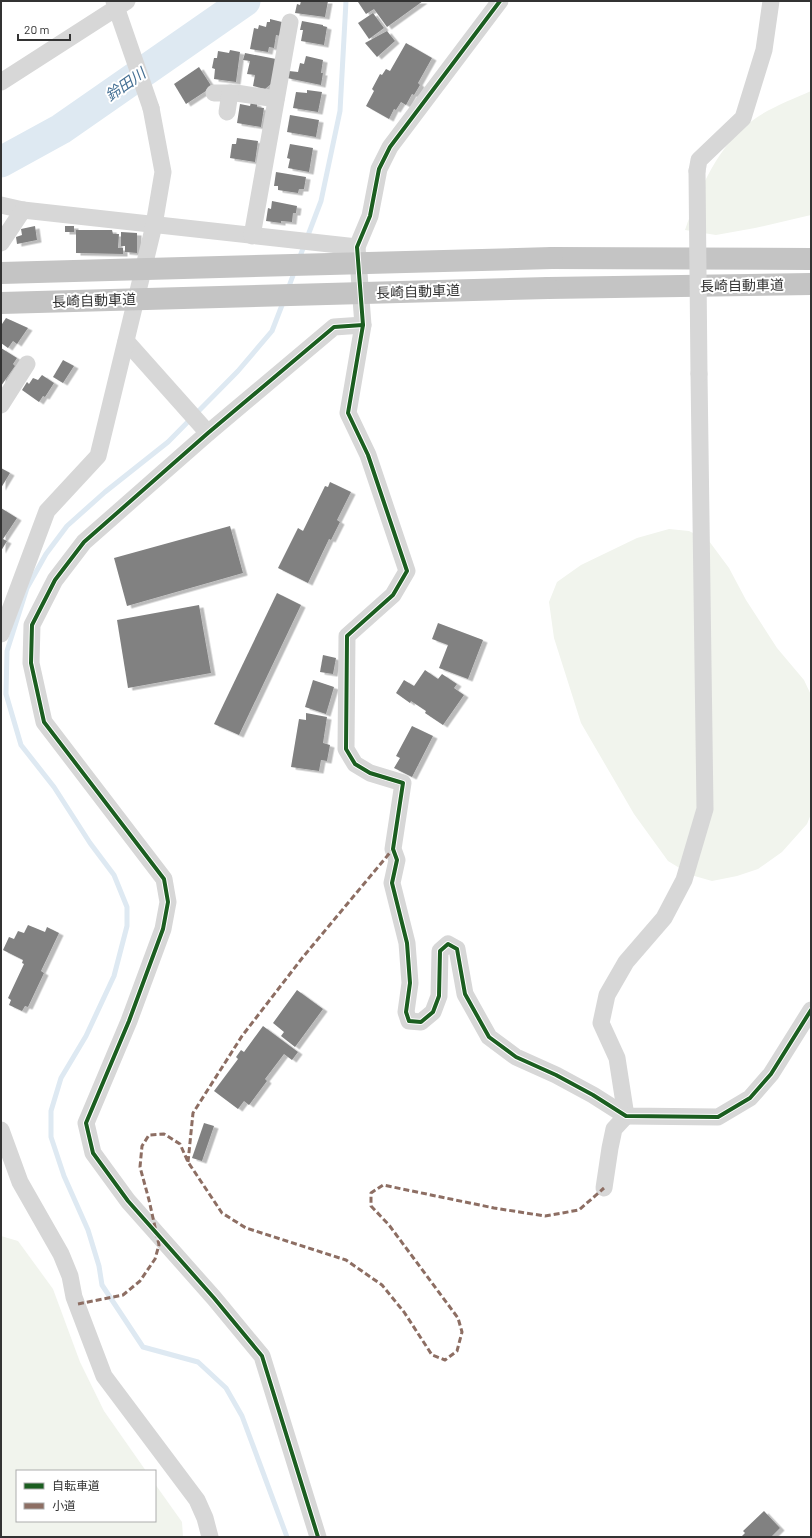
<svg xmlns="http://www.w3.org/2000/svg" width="812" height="1538" viewBox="0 0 812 1538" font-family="Barlow,'Noto Sans JP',sans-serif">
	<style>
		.green { fill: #f1f4ed }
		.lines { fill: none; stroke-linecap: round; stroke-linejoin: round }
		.stream { stroke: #dee9f2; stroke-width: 5 }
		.river { stroke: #dee9f2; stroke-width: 31 }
		.building { fill: #818181; filter: url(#shadow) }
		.street { stroke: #d7d7d7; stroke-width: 17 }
		.highway { stroke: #c4c4c4; stroke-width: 22 }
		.street-bridge { stroke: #d7d7d7; stroke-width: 17 }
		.highway-bridge { stroke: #c4c4c4; stroke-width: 22 }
		.quiet { stroke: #8d6e63; stroke-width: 3; stroke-dasharray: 6 3; stroke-linecap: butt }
		.cycleway-casing { stroke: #fff; stroke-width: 6 }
		.cycleway { stroke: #1b5e20; stroke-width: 4 }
		.labels { text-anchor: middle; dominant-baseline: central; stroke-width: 4; stroke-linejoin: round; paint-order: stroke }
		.street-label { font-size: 14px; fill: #333; stroke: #fff }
		.water-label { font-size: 15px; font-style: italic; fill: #436e92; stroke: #fff }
	</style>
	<defs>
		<filter id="shadow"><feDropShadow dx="4.5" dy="2.5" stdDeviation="0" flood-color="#0004"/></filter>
	</defs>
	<rect width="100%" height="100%" fill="#fff"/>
	<g class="green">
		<path d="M811,91V215L755,228L716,235L685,230C700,188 718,144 756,118C770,108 795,98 811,91Z"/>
		<path d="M669,529L689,531L709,541L729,568L746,600L777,648L804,680L811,695V814L807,824L782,852L758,869L737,876L712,881L691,875L668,861L634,814L581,723L554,638L549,602L557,582L581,565L637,538Z"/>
		<path d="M1,1236L18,1241L53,1289L80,1362L104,1411L146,1471H17V1521H155V1484L182,1522L183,1537H1Z"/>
	</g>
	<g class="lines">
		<g class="stream">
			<path d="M299,259L321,201L340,111L346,1"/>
			<path d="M288,289L295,270"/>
			<path d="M284,300L272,331L238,371L168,442L105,492L67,526L46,554L27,588L7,651L6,694L21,745L54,787L90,843L114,875L127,907V926L114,976L86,1036L61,1078L51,1111V1137L64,1176L88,1230L99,1266L102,1285L143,1347L198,1362L226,1388L242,1416L287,1537"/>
		</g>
		<path class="river" d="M1,162L61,129L245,1"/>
	</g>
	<g class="building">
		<path d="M301,1H328L325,17L295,13L297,4L300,5Z"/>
		<path d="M360,1H423L387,27L374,9L366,14L358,2Z"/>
		<path d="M373,13L384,28L369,39L358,23Z"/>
		<path d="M270,19L282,22L280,36L276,35L274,48L269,47L268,52L250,49L254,28L258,29L259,25L266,27L267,22H270Z"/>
		<path d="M302,21L323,25V26L327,27L324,45L301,41L303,30H300Z"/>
		<path d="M387,31L395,41L377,57L365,43Z"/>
		<path d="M406,43L432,58L418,83L420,85L414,95L412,94L406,105L401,102L396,110L394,109L389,119L366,106L374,91L372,89L380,74L382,75L386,69L390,71Z"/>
		<path d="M230,50L240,52L236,82L214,79L215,69L212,68L214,58H217L218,51L229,53Z"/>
		<path d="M245,53L276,59L271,84L265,89L253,86L255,75L247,74L250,61L243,60Z"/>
		<path d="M306,56L323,60L321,73H323L321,85L287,78L289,71L298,72L300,63L304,64Z"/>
		<path d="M199,67L212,87L186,104L174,84Z"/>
		<path d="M307,90L322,92L318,112L293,108L296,92L307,93Z"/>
		<path d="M251,102L257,104V107L264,108L261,127L237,123L240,104L250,106Z"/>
		<path d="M290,115L319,120L316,137L287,132Z"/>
		<path d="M237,138L258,141L255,162L230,158L232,144H236Z"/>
		<path d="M290,144L313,148L309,172L288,168L290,159L287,158Z"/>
		<path d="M276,172L306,177L304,189H299L298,193L278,190V186H274Z"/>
		<path d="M272,201L297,206L296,213H293L292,222L281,221V223L266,221L268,208L271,209Z"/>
		<path d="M35,226L37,240L17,244L16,237L22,235L21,229Z"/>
		<rect x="65" y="226" width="9" height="6"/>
		<path d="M76,230H112L113,234H119L118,248H123V254L76,253Z"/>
		<path d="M121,232L137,233V253L125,252V246H121Z"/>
		<path d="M6,318L28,328L17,344L13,341L8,348L1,343V323L2,324Z"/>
		<path d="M1,348L17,358L13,364L15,366L1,386Z"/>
		<path d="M63,360L74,366L63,383L53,377Z"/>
		<path d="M42,375L54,383L45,397L43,396L39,402L22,390L27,382L29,384L33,378L38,380Z"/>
		<path d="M1,468L10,473L1,488Z"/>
		<path d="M330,482L351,492L337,520L340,522L331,540L329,539L308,583L278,568L298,528L303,531L325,486L328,487Z"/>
		<path d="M1,508L17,518L3,539L7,541L1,551Z"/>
		<path d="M230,526L243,573L127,606L114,558Z"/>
		<path d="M277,593L301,605L239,735L214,724Z"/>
		<path d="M199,605L211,673L128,688L117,620Z"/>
		<path d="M438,623L483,640L468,679L439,668L448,645L432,639Z"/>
		<path d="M323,655L336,658L333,674L320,672Z"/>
		<path d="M425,670L438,679L442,674L457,684L454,688L464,695L443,725L425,713L426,711L411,701L410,703L396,693L404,680L414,686Z"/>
		<path d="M313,680L334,687L326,714L305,707Z"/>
		<path d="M306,713L327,717L323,743L330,745L327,761L321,760L319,771L291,767L299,719L306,720Z"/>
		<path d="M412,726L433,736L412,777L394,768L400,758L396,756Z"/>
		<path d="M28,925L45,932L47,927L59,933L41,971L44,973L28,1007L25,1006L22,1011L9,1005L11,1000L8,998L24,964L22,963L23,960L3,950L9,937L14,939L18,931L24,933Z"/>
		<path d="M297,990L323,1009L295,1047L281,1036L284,1032L273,1023Z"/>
		<path d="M263,1026L298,1052L292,1060L284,1054L265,1079L267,1081L249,1105L244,1101L238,1109L214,1091L238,1059L236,1057L241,1050L244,1052Z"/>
		<path d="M204,1123L214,1126L202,1161L192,1158Z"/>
		<path d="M764,1511L780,1528L771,1537H741L745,1533L743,1531Z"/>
	</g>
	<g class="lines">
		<g class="street">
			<path d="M500,1L390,147L379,169L370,216L357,247L363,325L348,413L368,455L407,571L393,595L347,636L346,749L355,764L370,773L403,783L393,849L397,860L392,883L407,943L410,983L406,1012L409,1021L421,1022L433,1012L439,996L440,951L448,944L457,949L465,994L489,1037L516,1057L556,1075L593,1095L626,1116L718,1117L750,1098L771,1074L811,1010"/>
			<path d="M1,82L127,1"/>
			<path d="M214,93H236L276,99"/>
			<path d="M227,112L230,93"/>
			<path d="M697,171L699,160L743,118L764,50L771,1"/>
			<path d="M1,205L23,210L357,247"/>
			<path d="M252,236L290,22"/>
			<path d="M1,243L23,210"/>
			<path d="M126,341L208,433"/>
			<path d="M1,405L27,364"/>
			<path d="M1,634L47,511L98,456L154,225L163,172L151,108"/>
			<path d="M626,1116L617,1058L601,1023L607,995L626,962L664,918L684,880L705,809L699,374"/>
			<path d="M1,1130L20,1182L61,1254L70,1276L74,1297L104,1376L197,1500L205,1518L210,1537"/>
			<path d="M604,1188L610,1148L614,1129L626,1116"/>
			<path d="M318,1537L262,1356L214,1298L128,1201L93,1153L86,1123L129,1021L163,929L168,902L164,879L44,722L31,663L32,625L55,580L84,542L208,433L334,327L363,325"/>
		</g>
		<g class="highway">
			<path d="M552,258L811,259"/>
			<path d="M548,288L811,284"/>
		</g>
		<g class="street-bridge">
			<path d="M114,1L151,108"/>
			<path d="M697,171L699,374"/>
		</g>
		<g class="highway-bridge">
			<path d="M1,273L552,258"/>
			<path d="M1,303L548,288"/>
		</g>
		<g class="quiet">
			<path d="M188,1162L193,1113L242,1036L303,957L393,849"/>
			<path d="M78,1304L123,1295L140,1281L155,1259L159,1245L149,1200L140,1167L142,1146L149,1135L164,1134L180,1144L188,1162L222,1213L246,1228L346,1260L382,1285L404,1312L432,1355L445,1360L457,1351L462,1332L458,1318L389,1225L371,1206V1193L383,1185L494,1208L545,1216L579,1210L604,1188"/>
		</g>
		<g class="cycleway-casing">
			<g id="cycleway">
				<path d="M500,1L390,147L379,169L370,216L357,247L363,325L348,413L368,455L407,571L393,595L347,636L346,749L355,764L370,773L403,783L393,849L397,860L392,883L407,943L410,983L406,1012L409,1021L421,1022L433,1012L439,996L440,951L448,944L457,949L465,994L489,1037L516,1057L556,1075L593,1095L626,1116L718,1117L750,1098L771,1074L811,1010"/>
				<path d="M318,1537L262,1356L214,1298L128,1201L93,1153L86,1123L129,1021L163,929L168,902L164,879L44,722L31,663L32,625L55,580L84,542L208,433L334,327L363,325"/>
			</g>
		</g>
		<use href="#cycleway" class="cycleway"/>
	</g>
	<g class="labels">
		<g class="street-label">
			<text transform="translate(742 285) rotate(-1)">長崎自動車道</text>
			<text transform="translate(418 291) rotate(-2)">長崎自動車道</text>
			<text transform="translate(94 300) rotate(-2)">長崎自動車道</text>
		</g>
		<g class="water-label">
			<text transform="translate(125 84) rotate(-35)">鈴田川</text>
		</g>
	</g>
	<rect width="812" height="1538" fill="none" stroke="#333333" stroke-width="4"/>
	<rect x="16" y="1470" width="140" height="52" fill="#ffffff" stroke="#adadad"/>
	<rect x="24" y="1483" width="20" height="6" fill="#1b5e20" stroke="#adadad"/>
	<text x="52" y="1490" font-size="12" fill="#333333">自転車道</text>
	<rect x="24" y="1503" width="20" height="6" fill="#8d6e63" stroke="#adadad"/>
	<text x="52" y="1510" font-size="12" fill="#333333">小道</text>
	<path d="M18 34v6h52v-6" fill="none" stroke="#333333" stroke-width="2"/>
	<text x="24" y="34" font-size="12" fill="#333333" stroke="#ffffff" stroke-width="3" paint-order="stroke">20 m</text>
</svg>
